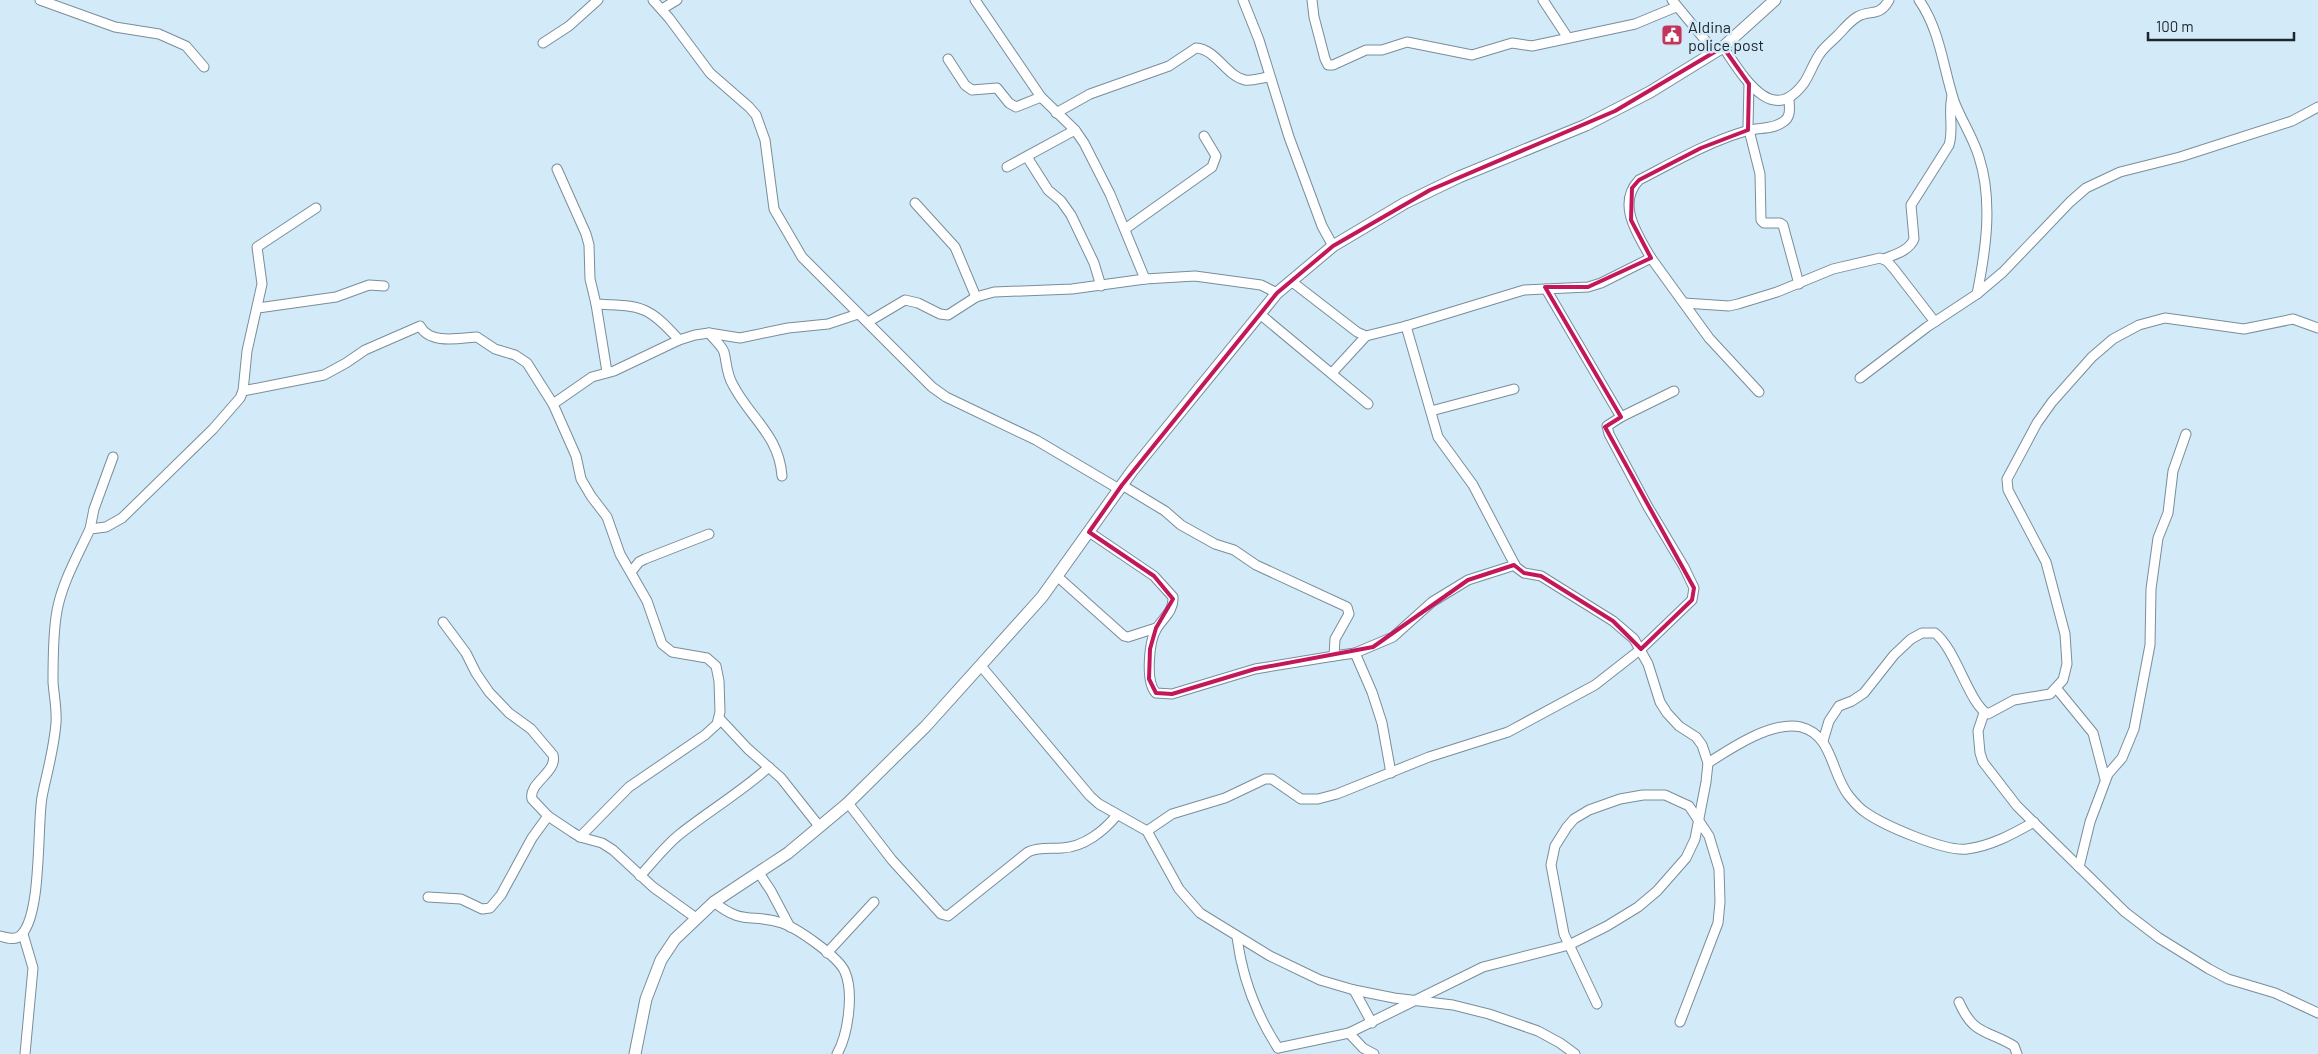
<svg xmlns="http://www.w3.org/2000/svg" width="2318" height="1054" viewBox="0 0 2318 1054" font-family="Barlow,sans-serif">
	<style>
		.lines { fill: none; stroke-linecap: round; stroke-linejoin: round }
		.street-casing { stroke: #798d9b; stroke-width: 11 }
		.secondary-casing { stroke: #798d9b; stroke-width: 13 }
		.street { stroke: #fff; stroke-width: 9 }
		.secondary { stroke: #fff; stroke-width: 11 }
		.marked { fill: none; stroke: #c2185b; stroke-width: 4; stroke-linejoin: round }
		.labels { text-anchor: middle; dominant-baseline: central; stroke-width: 5; stroke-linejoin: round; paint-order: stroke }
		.poi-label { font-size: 16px; fill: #1e262c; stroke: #d3eaf9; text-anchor: start }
	</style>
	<rect width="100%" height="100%" fill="#d3eaf9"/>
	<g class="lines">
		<g class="street-casing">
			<g id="street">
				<path d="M40,0L115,27L159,34L186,46L204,67"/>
				<path d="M653,0L669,18L710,73L749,107L756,115L765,140L774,209L802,257L932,387L946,397L1036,440L1119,489"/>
				<path d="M975,0L1041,97L1075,130L1084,143L1110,194L1145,279"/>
				<path d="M1243,0L1259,40L1289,137L1322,226L1333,246"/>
				<path d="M1312,0L1314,17L1325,59L1328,65H1333L1366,50H1382L1407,42L1472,55L1512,43L1532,46L1635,24L1676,7"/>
				<path d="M1543,0L1568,38"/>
				<path d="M1672,0L1715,52"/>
				<path d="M1919,0C1940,30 1943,67 1954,101C1961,120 1973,137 1979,157C1993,201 1986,249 1977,294"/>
				<path d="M662,9L677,0"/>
				<path d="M543,43L569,26L598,0"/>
				<path d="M1723,47C1742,74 1771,128 1804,83C1810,74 1813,64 1819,55C1823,48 1831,42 1837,36C1843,30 1849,22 1857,17C1870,9 1879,18 1889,0"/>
				<path d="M948,59L965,85L972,90L997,88L1009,103L1016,107L1041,97"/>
				<path d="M1749,84L1748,126L1760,174L1761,220L1764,223H1780L1783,225L1799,284"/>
				<path d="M1056,113L1090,94L1169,66L1196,48C1216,49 1226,76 1245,80C1252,81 1261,78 1268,77"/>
				<path d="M1027,157L1048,190L1061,201L1071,215L1094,263L1101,286"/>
				<path d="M1007,167L1075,130"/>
				<path d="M557,169L586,234L589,245L590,279L596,304C641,306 648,305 679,340L695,335L709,333L740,338L788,328L828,324L858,314"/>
				<path d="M915,203L955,247L976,297"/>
				<path d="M1125,229L1212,167L1216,156L1204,136"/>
				<path d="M1651,258C1638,235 1616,204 1639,180C1674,162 1708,142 1746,131C1759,127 1772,130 1783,122C1792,117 1789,106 1789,98"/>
				<path d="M1884,259C1895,254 1909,251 1914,239L1911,205L1949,145C1954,129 1948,113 1952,96"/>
				<path d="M1291,281L1357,332L1366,336L1406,326L1524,290L1588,287L1601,283L1651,258L1709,338L1759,392"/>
				<path d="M1546,289L1621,417L1674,391"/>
				<path d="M1684,303L1729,306L1738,304L1777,292L1833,269L1880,258L1887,261L1894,269L1935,322"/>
				<path d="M596,304L607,372"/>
				<path d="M258,308L336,297L369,285L384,286"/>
				<path d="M1261,315L1368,404"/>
				<path d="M868,322L905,300L918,303L940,314L948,315L976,297L994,292L1072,289L1145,279L1195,276L1261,285L1277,293"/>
				<path d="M709,333C713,338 722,346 724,352C727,363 726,373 733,385C750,418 779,435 782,476"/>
				<path d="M1332,373L1366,336"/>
				<path d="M1860,378L1927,327L1977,294L2003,272L2070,202L2086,188L2120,172L2180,157L2292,121L2318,107"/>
				<path d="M243,391L247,351L262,284L257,247L316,208"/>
				<path d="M1431,411L1514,389"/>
				<path d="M1122,485L1165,511L1181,525L1215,544L1234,550L1256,565L1347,607L1349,614L1335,639L1334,656L1355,653L1372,692L1382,723L1391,773"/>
				<path d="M90,529L94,509L113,457"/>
				<path d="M1089,532L1154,576L1173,597C1174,611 1163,618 1157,628C1149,640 1145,682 1156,693L1172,694L1255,669L1334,656"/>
				<path d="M631,572L639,562L645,559L709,534"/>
				<path d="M1058,577L1124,636L1128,637L1156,628"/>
				<path d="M443,622L466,653L476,673L489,692L509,713L531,729L553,755C558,772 528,783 532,799L548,816L572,832L580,837L602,843L613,850L653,887L696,918"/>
				<path d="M1355,653L1393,637L1432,602L1468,580L1515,565"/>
				<path d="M981,666L1090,796L1099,804L1147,831L1179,889L1200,913L1270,956L1320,980L1354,990L1394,998L1453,1005L1489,1014L1538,1031L1560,1043L1575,1054"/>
				<path d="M2057,689L2093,733L2105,779"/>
				<path d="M1984,713L1978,731L1980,753L1983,762L2017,806L2125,912L2159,938L2209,969L2228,979L2275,993L2318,1013"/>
				<path d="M719,718L748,749L781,778L819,826"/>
				<path d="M1823,741L1829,721L1839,706L1852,701L1864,693L1894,655L1911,639L1922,633H1935C1956,649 1970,706 1988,714L2014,700L2050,694L2063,680L2067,664L2065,634L2046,562L2008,490L2007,479L2037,423L2052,402L2092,357L2113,339L2139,325L2165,318L2244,329L2293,319L2318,328"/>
				<path d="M1708,763C1731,748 1773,720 1801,727C1833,735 1831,774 1849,796C1853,801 1859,808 1865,812C1883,825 1945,852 1967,849C1991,846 2013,834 2034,822"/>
				<path d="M848,803L892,860L941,914L948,916L1028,852C1039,847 1050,849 1062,848C1084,847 1104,831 1117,815"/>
				<path d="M1147,831L1172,814L1225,798L1265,779H1272L1301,799H1318L1337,794L1429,757L1508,732L1595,685L1641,649L1692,600L1694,588L1684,567L1648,507L1609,434L1607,426L1621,417"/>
				<path d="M580,837L629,787L705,735L717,724L720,712L719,681L716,666L707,658L672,652L662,644L647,601L620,554L607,517L591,496L581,479L576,456L553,404L592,377L614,371L679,340"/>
				<path d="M2079,867L2090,822L2108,774L2122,758L2134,729L2150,645L2151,589L2158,538L2168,513L2173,471L2186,434"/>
				<path d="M759,873L771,891L790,927"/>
				<path d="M640,876C653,862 665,846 680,834C709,811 741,792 769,767"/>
				<path d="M428,897L461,899L482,909L490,908L501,895L532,838L548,816"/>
				<path d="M714,902C743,926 752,913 782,923C797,928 839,957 845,972C854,993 848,1035 837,1054"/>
				<path d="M23,934L33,968L25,1054"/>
				<path d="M0,936C7,938 16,941 21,935C42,915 37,827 42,797C47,772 54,749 56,723C57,709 54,696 53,682C53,661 53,638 56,617C60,586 77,557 90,529L106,527L122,518L213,429L240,398L243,391L324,375L346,363L365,350L420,326C430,345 460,338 477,337L495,349L515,355L527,363L553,404"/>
				<path d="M1237,937C1242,977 1256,1014 1278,1048"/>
				<path d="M827,953L874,902"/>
				<path d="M1354,990L1372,1023"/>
				<path d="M1959,1002C1974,1036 1986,1029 2014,1046L2017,1054"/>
				<path d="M1597,1004L1564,934L1551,865L1555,846L1567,827L1574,819L1589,810L1620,799L1643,795H1665L1689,806L1709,836L1719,869L1720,902L1718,923L1680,1022"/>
				<path d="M1349,1033L1363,1048L1374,1054"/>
				<path d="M1278,1048L1349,1033L1483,967L1569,945L1607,926L1638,907L1657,891L1686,858L1695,839L1706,782L1708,763L1702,745L1696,737L1679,726L1667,713L1660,702L1648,664L1634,639L1613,621L1541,576L1524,573L1516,567L1473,485L1438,437L1406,326"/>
			</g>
		</g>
		<g class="secondary-casing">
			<path id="secondary" d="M635,1054L646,999L661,960L675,939L714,902L788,853L848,803L926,726L1042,597L1132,471L1277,293L1333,246L1405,203L1459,177L1586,125L1650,92L1723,47L1775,0"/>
		</g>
		<use href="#street" class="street"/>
		<use href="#secondary" class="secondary"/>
	</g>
	<path class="marked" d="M1723,47L1749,84L1748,130L1701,148L1639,180L1632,188L1631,220L1651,258L1588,287H1545L1621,417L1605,427L1694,588L1692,600L1641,649L1613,621L1541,576L1524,573L1514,565L1468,580L1373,647L1255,669L1172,694L1156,693L1149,679L1150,649L1156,628L1173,599L1154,576L1089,532L1122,485L1277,293L1333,246L1430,190L1615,111Z"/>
	<defs>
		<g id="civic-square" transform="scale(1.125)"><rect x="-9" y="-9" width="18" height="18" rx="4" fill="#c3345a" stroke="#d3eaf9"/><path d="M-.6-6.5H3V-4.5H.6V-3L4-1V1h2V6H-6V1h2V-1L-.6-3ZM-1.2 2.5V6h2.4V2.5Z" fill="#fff"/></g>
	</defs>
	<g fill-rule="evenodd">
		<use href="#civic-square" x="1672" y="35"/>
	</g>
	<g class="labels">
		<g class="poi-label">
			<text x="1688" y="26">Aldina<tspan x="1688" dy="18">police post</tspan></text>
		</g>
	</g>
	<path d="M2148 32v8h146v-8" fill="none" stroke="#1e262c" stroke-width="2.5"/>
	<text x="2156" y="32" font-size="15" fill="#1e262c" stroke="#d3eaf9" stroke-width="4" paint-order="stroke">100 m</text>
</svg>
